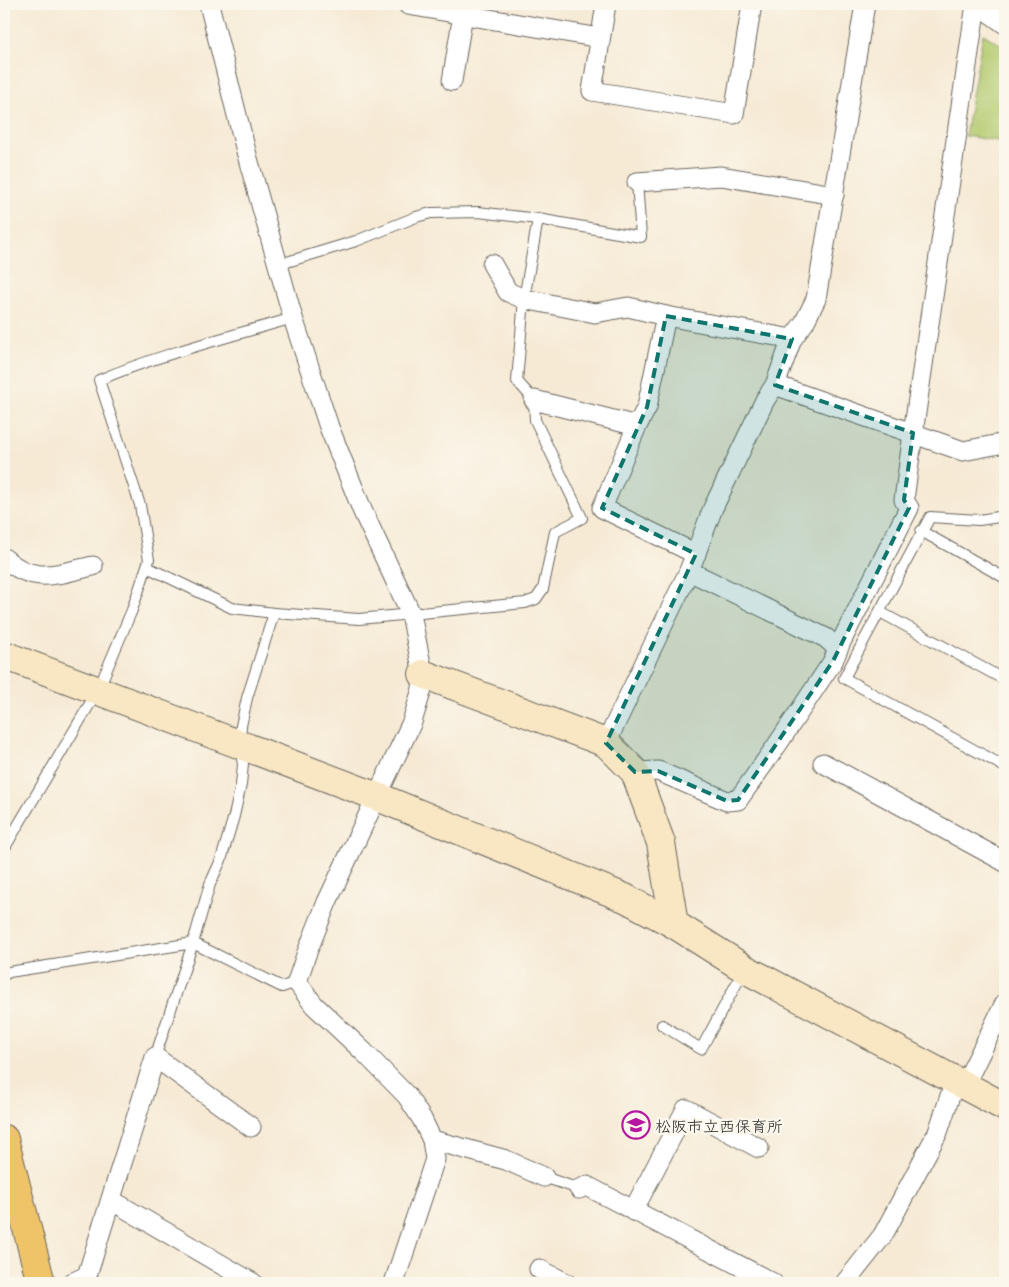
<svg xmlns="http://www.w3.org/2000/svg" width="1009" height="1287" viewBox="0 0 1009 1287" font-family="Mali,'Klee One',sans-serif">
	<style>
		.green { fill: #b4cb70; stroke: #687446 }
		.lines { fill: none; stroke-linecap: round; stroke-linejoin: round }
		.lane-casing { stroke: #68645d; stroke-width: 12 }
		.street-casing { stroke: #68645d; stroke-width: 21 }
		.secondary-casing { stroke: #68645d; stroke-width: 30 }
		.primary-casing { stroke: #68645d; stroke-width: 30 }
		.lane { stroke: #fff; stroke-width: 10 }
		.street { stroke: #fff; stroke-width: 19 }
		.secondary { stroke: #f9e7c3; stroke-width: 28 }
		.primary { stroke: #efc469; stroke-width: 28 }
		.marked { fill: #0f766e; fill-opacity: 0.2; stroke: #0f766e; stroke-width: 4; stroke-dasharray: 10 6; stroke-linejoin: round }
		.labels { text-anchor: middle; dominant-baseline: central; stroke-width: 5; stroke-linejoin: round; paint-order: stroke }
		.poi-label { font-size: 16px; fill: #1c1c1c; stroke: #fbf7ec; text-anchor: start }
	</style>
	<rect width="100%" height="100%" fill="#fbf7ec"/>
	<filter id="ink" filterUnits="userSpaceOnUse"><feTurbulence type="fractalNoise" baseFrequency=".02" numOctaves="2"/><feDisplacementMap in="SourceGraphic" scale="10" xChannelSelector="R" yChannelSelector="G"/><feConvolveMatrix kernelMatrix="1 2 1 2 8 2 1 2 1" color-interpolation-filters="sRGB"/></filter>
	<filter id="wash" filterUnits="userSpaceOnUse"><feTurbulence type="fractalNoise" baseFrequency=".0096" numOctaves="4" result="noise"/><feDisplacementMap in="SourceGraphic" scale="20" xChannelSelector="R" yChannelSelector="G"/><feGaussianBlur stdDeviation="1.12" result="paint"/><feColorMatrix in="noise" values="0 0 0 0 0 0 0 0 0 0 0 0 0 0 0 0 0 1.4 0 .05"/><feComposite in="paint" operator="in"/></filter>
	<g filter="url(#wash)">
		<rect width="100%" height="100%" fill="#f6ead5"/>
		<path class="green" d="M983,34L1005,47V142L965,136Z"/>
	</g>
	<g filter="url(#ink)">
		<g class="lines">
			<g class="lane-casing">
				<g id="lane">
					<path d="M277,265L356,241L416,217L431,213L478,212L538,219L641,237L637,182"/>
					<path d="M1005,516L979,520L930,517L844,678L1005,767"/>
					<path d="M921,531L1005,578"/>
					<path d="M147,567L232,608L274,613L359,619L525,603L536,599L543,589L555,532L582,518L535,420L534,400L517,381L524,299L538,219"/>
					<path d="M880,612L1005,680"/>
					<path d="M4,849L98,690L132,610L149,560L140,505L99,380C161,354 228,337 293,318"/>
					<path d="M4,975L9,972L193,943L282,987L297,982"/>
					<path d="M662,1025L701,1049L744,970"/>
					<path d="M155,1057L193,943L210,884L221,860L234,816L241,785L243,764L239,743L241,726L247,698L274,613"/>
					<path d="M544,1177L579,1189"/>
				</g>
			</g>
			<g class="street-casing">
				<g id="street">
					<path d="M209,4L247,155L293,318L329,427L363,512L411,614L423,674L422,689L412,722L327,902L306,955L297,982L314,1005L364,1052L407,1096L422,1119L432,1140L435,1159L394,1283"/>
					<path d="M408,4V5L600,38"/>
					<path d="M606,4L592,91L734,114L752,4"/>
					<path d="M977,4L1005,24"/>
					<path d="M452,81L463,14"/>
					<path d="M637,182L721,176L834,195"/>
					<path d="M492,264L508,292L524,299L595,313L628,307L666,316"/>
					<path d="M775,385L963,451L1005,443"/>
					<path d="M534,400L637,426"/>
					<path d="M696,554L602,508L637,426L647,407L666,316L792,339"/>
					<path d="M4,558C34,585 57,574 93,566"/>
					<path d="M689,571L826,638L838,649"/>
					<path d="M606,743L689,571L713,508L765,400L775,385L792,339L804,323L816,299L865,4"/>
					<path d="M823,763L1005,862"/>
					<path d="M635,772L658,771L727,801L738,800L777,745L833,661L841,642L909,508L904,500L913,433L976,4"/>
					<path d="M964,1086L1005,1003"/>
					<path d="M432,1140L506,1160L544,1177"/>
					<path d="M579,1189L587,1186L773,1283"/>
					<path d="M111,1200L253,1283"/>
					<path d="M633,1211L686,1109L759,1148"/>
					<path d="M539,1269L566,1283"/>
					<path d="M71,1283L87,1276L155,1057L251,1127"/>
					<path d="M845,1283L883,1235L938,1132L955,1081"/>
				</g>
			</g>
			<g class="secondary-casing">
				<g id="secondary">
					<path d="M4,655L378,797L625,898L674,924L745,969L1005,1107"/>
					<path d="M423,674L606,743L635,772L661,843L674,924"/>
				</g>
			</g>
			<g class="primary-casing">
				<path id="primary" d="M4,1139L41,1283"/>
			</g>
			<use href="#lane" class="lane"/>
			<use href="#street" class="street"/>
			<use href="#secondary" class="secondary"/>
			<use href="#primary" class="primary"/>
		</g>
	</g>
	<path class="marked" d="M666,316L792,339L775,385L913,433L904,500L909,508L833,661L738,800L727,801L658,771L635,772L606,743L696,554L602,508L647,407Z"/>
	<defs>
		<g id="school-ring" transform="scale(1.4375)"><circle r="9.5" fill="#fbf7ec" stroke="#b5179e" stroke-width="1.5"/><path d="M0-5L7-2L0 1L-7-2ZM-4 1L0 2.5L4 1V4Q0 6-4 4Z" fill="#b5179e"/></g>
	</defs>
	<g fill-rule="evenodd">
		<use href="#school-ring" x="636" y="1125"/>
	</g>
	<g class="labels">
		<g class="poi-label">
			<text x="655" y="1125">松阪市立西保育所</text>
		</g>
	</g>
	<rect width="1009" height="1287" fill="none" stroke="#fbf7ec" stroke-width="20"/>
</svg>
